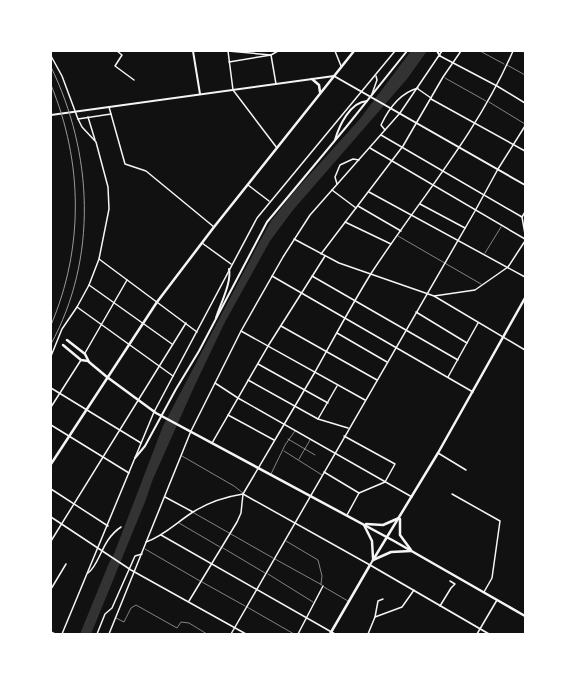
<svg xmlns="http://www.w3.org/2000/svg" width="576" height="685" viewBox="0 0 576 685" font-family="Mulish,sans-serif">
	<style>
		.water { fill: #333 }
		.lines { fill: none; stroke-linecap: round; stroke-linejoin: round }
		.service { stroke: #f5f5f5; stroke-width: 0.5 }
		.minor { stroke: #f5f5f5; stroke-width: 1.5 }
		.tertiary { stroke: #f5f5f5; stroke-width: 2 }
		.secondary { stroke: #f5f5f5; stroke-width: 2 }
		.primary { stroke: #f5f5f5; stroke-width: 2.5 }
		.rail { stroke: #9a9a9a; stroke-width: 1 }
	</style>
	<rect width="100%" height="100%" fill="#111"/>
	<path class="water" d="M411,51H427L407,79L293,210L270,241L225,322L194,387L153,479L145,502L91,634H80L109,563L114,554L163,426L261,239L271,221L294,192L359,120Z"/>
	<g class="lines">
		<g class="service">
			<path d="M480,51L504,64"/>
			<path d="M507,65L525,75"/>
			<path d="M445,78L486,101"/>
			<path d="M489,102L525,124"/>
			<path d="M398,236L481,284"/>
			<path d="M485,253L501,227"/>
			<path d="M288,439L315,455"/>
			<path d="M284,451L322,475"/>
			<path d="M182,456L234,486L243,493"/>
			<path d="M299,459L310,440"/>
			<path d="M271,474L285,445L295,431"/>
			<path d="M194,513L273,558"/>
			<path d="M179,523L220,547"/>
			<path d="M286,541L318,560L322,576L321,584"/>
			<path d="M223,548L265,573"/>
			<path d="M145,549L200,581"/>
			<path d="M275,559L322,585"/>
			<path d="M268,574L313,602"/>
			<path d="M202,582L245,606"/>
			<path d="M324,587L348,601"/>
			<path d="M247,607L294,634"/>
			<path d="M116,618L124,622L131,608L136,605L177,628L181,622L189,623L207,634"/>
		</g>
		<g class="minor">
			<path d="M117,51L122,55L115,66L134,80"/>
			<path d="M228,51L233,90L277,148"/>
			<path d="M228,51L271,55L278,51"/>
			<path d="M335,51L341,66"/>
			<path d="M523,51L525,52"/>
			<path d="M51,56L62,76L78,119L82,127L96,142L108,187L109,209L99,259L89,285L77,307L62,329L51,356"/>
			<path d="M440,56L497,86L525,103"/>
			<path d="M229,62L271,55L276,84"/>
			<path d="M418,89L431,98"/>
			<path d="M372,94L377,80L376,76"/>
			<path d="M431,99L525,151"/>
			<path d="M109,107L125,164L146,171L214,227"/>
			<path d="M88,117L95,140"/>
			<path d="M78,119L111,114"/>
			<path d="M385,130L381,125C388,110 400,93 418,88"/>
			<path d="M381,135L522,217"/>
			<path d="M370,148L525,239"/>
			<path d="M337,184L335,177L340,165L353,159L359,160"/>
			<path d="M248,185L269,201"/>
			<path d="M332,190L356,208"/>
			<path d="M369,192L525,277"/>
			<path d="M420,204L465,228"/>
			<path d="M358,206L401,231"/>
			<path d="M525,212L522,217L525,234"/>
			<path d="M345,222L391,244"/>
			<path d="M294,239L339,263L434,296L525,350"/>
			<path d="M202,243L231,264"/>
			<path d="M321,254L403,146L443,77L461,51"/>
			<path d="M99,259L197,332"/>
			<path d="M272,276L473,392"/>
			<path d="M312,276L458,360"/>
			<path d="M89,285L172,344"/>
			<path d="M434,296L475,290L508,267L525,241"/>
			<path d="M77,307L173,376"/>
			<path d="M416,312L467,343"/>
			<path d="M281,326L377,380"/>
			<path d="M241,331L365,400"/>
			<path d="M337,333L387,362"/>
			<path d="M85,353L127,280"/>
			<path d="M258,364L328,403"/>
			<path d="M448,377L478,323"/>
			<path d="M248,380L318,419L348,428"/>
			<path d="M215,383L238,398L412,497"/>
			<path d="M51,388L141,443"/>
			<path d="M51,407L81,360"/>
			<path d="M228,415L274,440"/>
			<path d="M318,419L337,386"/>
			<path d="M51,425L129,473"/>
			<path d="M344,436L395,464L385,482L359,493"/>
			<path d="M212,443L268,346L325,256"/>
			<path d="M438,453L466,470"/>
			<path d="M324,472L359,493"/>
			<path d="M51,489L108,526"/>
			<path d="M452,494L500,521L492,578L484,592"/>
			<path d="M165,497L193,512"/>
			<path d="M347,515L359,493"/>
			<path d="M51,517L131,570L246,634"/>
			<path d="M161,535L335,634"/>
			<path d="M51,541L186,323"/>
			<path d="M146,542C164,536 177,522 193,512C209,502 224,497 243,494L370,565"/>
			<path d="M88,573C100,565 101,540 121,527"/>
			<path d="M51,589L66,564"/>
			<path d="M189,601L237,522L241,513L243,494C267,453 291,413 315,372C334,338 352,304 372,272C420,199 478,132 513,51"/>
			<path d="M440,606L451,588L455,584L450,581"/>
			<path d="M375,617L402,607L414,590"/>
			<path d="M51,632L55,634"/>
			<path d="M62,634L154,412L257,218L395,51"/>
			<path d="M97,634L105,614L112,608L135,556L142,554"/>
			<path d="M109,634L191,431L241,331L283,257L310,215L400,113L442,51"/>
			<path d="M231,634L475,211L498,169L525,126"/>
			<path d="M298,634L323,586"/>
			<path d="M368,634L375,617L378,601L383,599"/>
			<path d="M477,634L497,600"/>
		</g>
		<path class="tertiary" d="M334,76L525,185"/>
		<g class="secondary">
			<path d="M193,51L200,94"/>
			<path d="M437,51L440,56"/>
			<path d="M51,115L334,76"/>
			<path d="M335,140C339,126 350,102 367,101"/>
			<path d="M216,318C220,305 232,282 229,269"/>
			<path d="M135,458L145,446L176,389L199,351L267,222L347,126L407,51"/>
			<path d="M373,560L370,565L489,634"/>
		</g>
		<g class="primary">
			<path d="M312,79L319,85L320,92"/>
			<path d="M67,340L85,354L89,362L107,377L156,413L394,541L525,616"/>
			<path d="M63,345L81,360L88,361"/>
			<path d="M51,464L157,302L214,227L354,51"/>
			<path d="M400,519V535L411,550"/>
			<path d="M366,524L383,525L399,518"/>
			<path d="M364,525L372,541L373,558"/>
			<path d="M373,560L438,453L525,298"/>
			<path d="M373,560L391,552L411,551"/>
			<path d="M330,634L370,565"/>
		</g>
		<g class="rail">
			<path d="M51,67C93,153 98,258 51,344"/>
			<path d="M51,85C83,162 84,248 51,325"/>
		</g>
	</g>
	<rect width="576" height="685" fill="none" stroke="#ffffff" stroke-width="104"/>
</svg>
